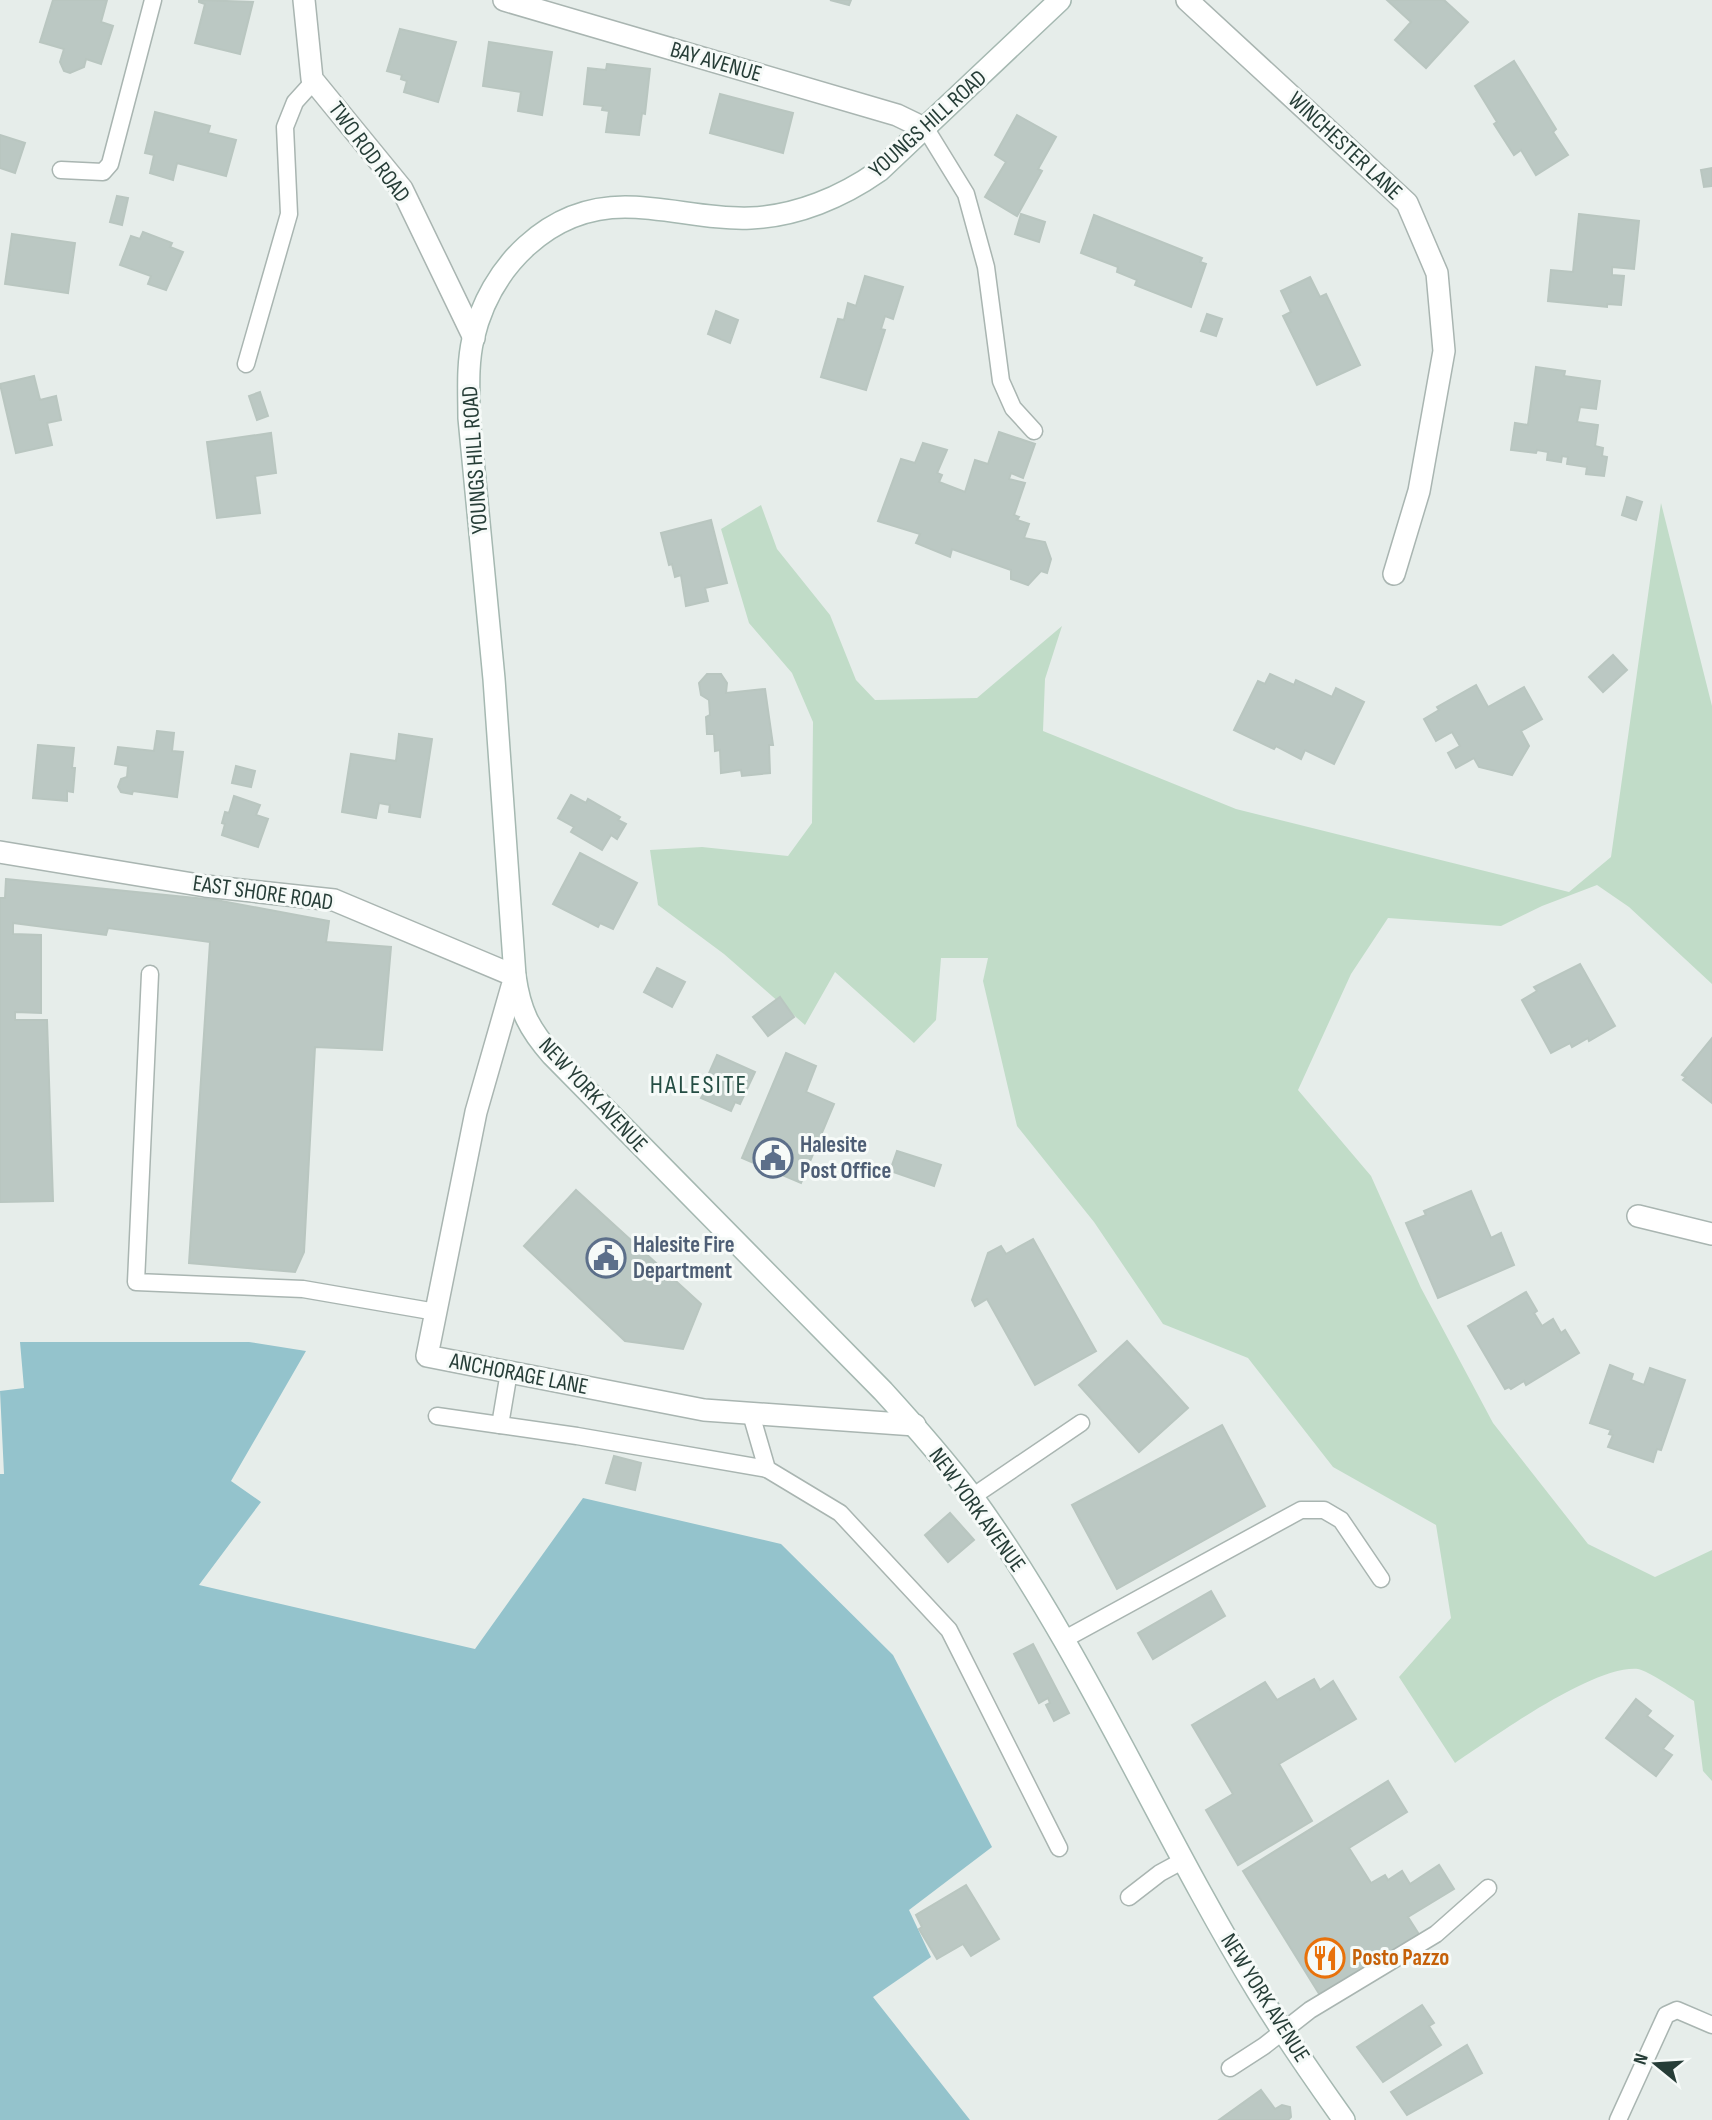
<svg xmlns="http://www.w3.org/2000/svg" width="1712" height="2120" viewBox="0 0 1712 2120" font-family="'Sofia Sans Condensed',sans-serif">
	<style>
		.green { fill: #c1dcc8 }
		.water { fill: #94c3cc }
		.building { fill: #bbc8c3; stroke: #b9c6c0; stroke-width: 2 }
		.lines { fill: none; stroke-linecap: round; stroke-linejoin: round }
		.lane-casing { stroke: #a9b5b1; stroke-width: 19 }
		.street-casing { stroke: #a9b5b1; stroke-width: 24 }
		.secondary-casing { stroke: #a5b8b1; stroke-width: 24 }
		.lane { stroke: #fff; stroke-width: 16 }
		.street { stroke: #fff; stroke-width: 21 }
		.secondary { stroke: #fff; stroke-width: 21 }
		.labels { text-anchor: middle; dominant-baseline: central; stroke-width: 6; stroke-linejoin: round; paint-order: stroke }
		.street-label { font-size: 23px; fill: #263d37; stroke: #f6faf8 }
		.service-label { font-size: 23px; font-weight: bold; fill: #4e5e75; stroke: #f6faf8; text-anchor: start }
		.food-label { font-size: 23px; font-weight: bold; fill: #c56008; stroke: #f6faf8; text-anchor: start }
		.quarter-label { font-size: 26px; letter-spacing: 2px; fill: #244d43; stroke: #f6faf8 }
	</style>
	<rect width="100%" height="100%" fill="#e6edea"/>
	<path class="green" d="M1661,503L1712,706V984L1629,907L1597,885L1542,906L1501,926L1388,918L1351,974L1298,1090L1371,1176L1421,1288L1493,1423L1588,1544L1655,1577L1712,1550V1781L1703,1771L1694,1701C1683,1694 1647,1670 1638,1669C1593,1665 1494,1737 1455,1763L1399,1677L1451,1618L1436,1525L1333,1467L1248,1358L1163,1324L1094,1222L1017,1126L983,981L988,958H941L936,1020L914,1043L835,972L805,1025L724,954L658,905L650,850L702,847L788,856L812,823L813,722L792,673L749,623L721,529L761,505L777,549L830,615L856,680L875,700L977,698L1062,626L1045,679L1043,731L1236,809L1569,892L1611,857Z"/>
	<path class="water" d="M20,1342H249L306,1351L231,1481L261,1502L199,1585L475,1649L583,1498L781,1544L893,1655L992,1847L909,1910L931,1957L873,1997L970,2120H0V1474H4L0,1391L24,1388Z"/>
	<g class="building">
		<path d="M53,0H107L101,22L113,26L101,64L86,59L84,67L70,73L64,71L60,62L64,49L40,42Z"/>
		<path d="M199,0L253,2L240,54L195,43L205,4L199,2Z"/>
		<path d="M830,0H851L849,5Z"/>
		<path d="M1387,0H1444L1468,22L1426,68L1395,40L1411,22Z"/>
		<path d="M400,29L456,42L438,102L404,92L407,81L401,79L402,75L387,71Z"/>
		<path d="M489,42L552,52L542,115L518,111L521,92L483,86Z"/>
		<path d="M1514,61L1556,129L1553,132L1568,155L1536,175L1521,150L1514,155L1494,124L1497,122L1475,86Z"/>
		<path d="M607,64L650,69L645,114L642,113L639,135L606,132L609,111L602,110L603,106L584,104L588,68L606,70Z"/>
		<path d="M720,94L793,113L783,153L710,133Z"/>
		<path d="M155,112L210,126L208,133L236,140L226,176L177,163L173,180L150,173L154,155L145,153Z"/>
		<path d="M1017,115L1056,137L1038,169L1042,171L1017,216L985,197L1006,162L995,155Z"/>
		<path d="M0,135L25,143L15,173L0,168Z"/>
		<path d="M1712,168V186L1704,187L1701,170Z"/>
		<path d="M117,196L128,198L122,225L110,222Z"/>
		<path d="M1021,214L1045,222L1039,242L1015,234Z"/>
		<path d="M1579,214L1639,221L1634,269L1612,267V275L1624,276L1621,305L1607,304V307L1548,301L1551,270L1573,272Z"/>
		<path d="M1094,215L1202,258L1200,262L1206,264L1191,307L1135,285L1137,280L1117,272L1118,267L1081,253Z"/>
		<path d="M143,232L172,243L170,247L183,252L166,290L148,284L151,276L120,265L131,236L140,239Z"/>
		<path d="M12,234L75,243L68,293L5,284Z"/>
		<path d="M865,276L903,287L893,319L885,316L881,329L885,330L866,390L821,377L838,319L844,320L848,303L856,306Z"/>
		<path d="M1310,277L1320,297L1326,294L1360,365L1317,385L1283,316L1291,312L1281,291Z"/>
		<path d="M716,311L738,320L730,343L708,334Z"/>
		<path d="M1207,314L1222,319L1216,336L1201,331Z"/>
		<path d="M1536,367L1565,371L1564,376L1600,381L1596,409L1580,407L1577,422L1598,425L1595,446L1603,448L1602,456L1607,457L1604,476L1586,474L1587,467L1567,464L1568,457L1562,456L1561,462L1547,460L1548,452L1537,450L1536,453L1511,450L1515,423L1528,425Z"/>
		<path d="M34,376L40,400L56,396L61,420L47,423L52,445L16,453L0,384Z"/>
		<path d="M260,392L268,416L257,420L249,396Z"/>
		<path d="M999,432L1035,444L1023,478L1011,473L1009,479L1025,483L1014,515L1019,517L1017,520L1029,524L1024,538L1045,542L1051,559L1047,573L1041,571L1028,585L1011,579V570L952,549L950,557L916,543L920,534L878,521L901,459L915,463L923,443L947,450L937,473L942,475L939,482L965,492L975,460L988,464Z"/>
		<path d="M271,433L276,473L255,476L260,513L217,518L207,442Z"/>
		<path d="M1627,497L1642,502L1636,520L1622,515Z"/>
		<path d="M711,520L727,583L705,588L708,601L686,606L681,575L675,577L672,564L669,565L661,533Z"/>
		<path d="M1613,655L1627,670L1603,692L1589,677Z"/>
		<path d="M707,674H721L727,683L726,693L765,689L773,745H769L770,773L742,776L741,770L721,773L720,750L715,751L714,734H707L706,717L710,715L709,700L701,695L699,683Z"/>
		<path d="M1270,674L1294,685L1296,680L1332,697L1336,688L1364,702L1334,764L1305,750L1301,759L1276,746L1274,749L1234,730L1258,681L1265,684Z"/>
		<path d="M1476,685L1488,707L1524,687L1542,719L1521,731L1529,746L1512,775L1479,767L1474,758L1456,768L1448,753L1460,746L1452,732L1436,741L1424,719L1439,710L1437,707Z"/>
		<path d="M157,731L174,733L172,751L183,752L177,797L133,791L132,794L121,792L118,787L121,779L127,777L128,766L115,764L118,747L154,751Z"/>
		<path d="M399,734L432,739L420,817L389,812L390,805L379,803L376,818L342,812L351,754L396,761Z"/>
		<path d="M38,745L74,748L72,768H75L73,792L67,791V801L33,798Z"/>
		<path d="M236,766L255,771L251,787L232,783Z"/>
		<path d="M571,795L586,803L588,799L620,817L618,820L626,824L617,839L611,835L602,850L571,832L574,827L558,818Z"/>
		<path d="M234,796L260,805L256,815L268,819L258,847L222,835L225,824L222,823L225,812L229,813Z"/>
		<path d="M580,853L637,883L613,929L600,923L598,927L553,904Z"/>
		<path d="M6,879L216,900L329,921L326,942L391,947L382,1050L315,1047L304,1252L295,1272L189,1263L210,942L108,928L106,935L13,923V934L41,935V1013L15,1012V1020H47L53,1201L0,1202V898H5Z"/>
		<path d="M1580,964L1615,1026L1589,1041L1588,1038L1572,1047L1570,1043L1551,1053L1522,1000L1537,991L1534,987Z"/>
		<path d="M657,968L685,982L672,1007L644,992Z"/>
		<path d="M780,997L794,1017L768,1036L753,1017Z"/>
		<path d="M1712,1038V1103L1683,1080L1686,1077L1682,1075Z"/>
		<path d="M786,1053L816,1066L806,1092L834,1104L801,1183L742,1158Z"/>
		<path d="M717,1055L755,1072L740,1104L735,1102L731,1111L701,1098L706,1089L703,1087Z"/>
		<path d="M897,1151L941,1165L934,1186L890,1171Z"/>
		<path d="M576,1190L701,1304L683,1349L625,1341L524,1246Z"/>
		<path d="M1471,1191L1491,1238L1501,1233L1514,1265L1438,1298L1406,1223L1426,1215L1424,1211Z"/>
		<path d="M1033,1239L1096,1351L1035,1385L987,1299L975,1306L972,1300L988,1253L1001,1246L1006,1254Z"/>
		<path d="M1526,1292L1537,1311L1534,1313L1542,1326L1553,1319L1561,1333L1565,1330L1579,1353L1526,1385L1524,1381L1511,1389L1509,1387L1505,1389L1468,1326Z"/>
		<path d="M1127,1341L1188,1408L1139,1452L1079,1385Z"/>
		<path d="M1610,1365L1633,1374L1631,1380L1644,1385L1650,1368L1685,1380L1661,1450L1657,1449L1653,1462L1608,1447L1613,1435L1609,1434L1611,1430L1590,1423Z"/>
		<path d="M1222,1425L1265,1506L1117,1589L1072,1505Z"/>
		<path d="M614,1456L641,1463L635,1490L606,1483Z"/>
		<path d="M950,1513L974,1540L948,1562L925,1535Z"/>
		<path d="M1211,1591L1225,1616L1153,1659L1138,1633Z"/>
		<path d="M1033,1644L1069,1713L1054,1721L1046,1705L1050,1703L1048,1698L1039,1703L1014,1654Z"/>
		<path d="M1314,1679L1320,1690L1333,1681L1356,1719L1279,1764L1312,1821L1238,1865L1206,1810L1233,1794L1192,1725L1265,1682L1277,1700Z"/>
		<path d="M1636,1699L1651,1711L1647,1716L1673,1736L1663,1749L1672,1755L1656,1776L1606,1738Z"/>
		<path d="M1388,1781L1407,1812L1349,1848L1371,1883L1385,1875L1388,1880L1402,1871L1410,1884L1439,1865L1454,1889L1408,1917L1420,1936L1321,1997L1243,1871Z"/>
		<path d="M966,1885L999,1939L971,1956L963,1944L937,1959L919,1929L922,1927L916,1915Z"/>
		<path d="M1422,2005L1434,2023L1429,2026L1441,2045L1383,2082L1357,2047Z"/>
		<path d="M1467,2045L1482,2073L1407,2115L1391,2092Z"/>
		<path d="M1261,2090L1275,2109L1282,2105L1290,2107L1291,2117L1288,2120H1219Z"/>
	</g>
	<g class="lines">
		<g class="lane-casing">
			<g id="lane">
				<path d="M926,129L966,194L986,267L1001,381L1013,408L1034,431"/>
				<path d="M61,170L103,172L110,164L153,0"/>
				<path d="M246,364L289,214L285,127L295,102L314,81"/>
				<path d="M150,974L136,1282L303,1289L436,1312"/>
				<path d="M509,1372L500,1425L577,1436L767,1469"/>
				<path d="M751,1414L767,1469L840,1513L949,1630L1059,1848"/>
				<path d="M437,1416L500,1425"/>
				<path d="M972,1497L1081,1423"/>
				<path d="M1063,1640L1301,1510H1324L1341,1520L1381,1579"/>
				<path d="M1129,1897L1160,1873L1184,1860"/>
				<path d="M1230,2068L1264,2046L1310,2010L1436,1934L1488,1888"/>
				<path d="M1618,2120L1666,2015L1677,2010L1712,2025"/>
			</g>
		</g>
		<g class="street-casing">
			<g id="street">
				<path d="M304,0L312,79L402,189L474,338"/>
				<path d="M504,0L897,115L926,129"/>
				<path d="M1187,0L1407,203L1437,273L1444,351L1419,491L1394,574"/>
				<path d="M0,852L205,886L334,900L515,976L476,1112L427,1356L704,1410L915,1425"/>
				<path d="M1638,1216L1712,1234"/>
			</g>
		</g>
		<g class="secondary-casing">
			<path id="secondary" d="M1060,0L879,171C842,197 797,216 751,218C709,220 667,207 625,207C548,207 490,267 473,339C467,365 469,392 469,418L494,679L515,976C520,1011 529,1029 552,1055L883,1391C914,1425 944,1459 972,1496C1084,1651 1159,1830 1258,1992C1285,2036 1314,2078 1344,2120"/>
		</g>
		<use href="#lane" class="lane"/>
		<use href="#street" class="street"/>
		<use href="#secondary" class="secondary"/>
	</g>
	<defs>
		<g id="civic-ring" transform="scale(2.0125)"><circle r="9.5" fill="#f6faf8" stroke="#5c6f8a" stroke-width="1.5"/><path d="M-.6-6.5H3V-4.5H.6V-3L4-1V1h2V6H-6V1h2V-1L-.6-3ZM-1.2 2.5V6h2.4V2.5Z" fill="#5c6f8a"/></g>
		<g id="restaurant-ring" transform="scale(2.0125)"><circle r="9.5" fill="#f6faf8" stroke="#e8710a" stroke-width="1.5"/><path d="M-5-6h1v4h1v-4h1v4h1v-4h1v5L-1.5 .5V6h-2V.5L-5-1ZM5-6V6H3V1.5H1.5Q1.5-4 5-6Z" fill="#e8710a"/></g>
	</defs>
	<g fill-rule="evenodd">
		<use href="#civic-ring" x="773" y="1158"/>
		<use href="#civic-ring" x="606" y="1258"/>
		<use href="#restaurant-ring" x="1325" y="1958"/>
	</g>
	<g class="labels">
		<g class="street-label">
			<text transform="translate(716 62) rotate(16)">BAY AVENUE</text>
			<text transform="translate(928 124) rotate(-42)">YOUNGS HILL ROAD</text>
			<text transform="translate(1345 146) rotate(43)">WINCHESTER LANE</text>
			<text transform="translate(369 152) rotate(53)">TWO ROD ROAD</text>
			<text transform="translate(475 460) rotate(-94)">YOUNGS HILL ROAD</text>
			<text transform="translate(263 893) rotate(8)">EAST SHORE ROAD</text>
			<text transform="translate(593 1095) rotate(47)">NEW YORK AVENUE</text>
			<text transform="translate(519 1374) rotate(11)">ANCHORAGE LANE</text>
			<text transform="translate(977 1510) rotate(54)">NEW YORK AVENUE</text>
			<text transform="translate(1265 1998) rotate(58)">NEW YORK AVENUE</text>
		</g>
		<g class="service-label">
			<text x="800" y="1145">Halesite<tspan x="800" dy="26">Post Office</tspan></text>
			<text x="633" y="1245">Halesite Fire<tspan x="633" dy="26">Department</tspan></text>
		</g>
		<g class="food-label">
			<text x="1352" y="1958">Posto Pazzo</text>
		</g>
		<g class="quarter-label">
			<text x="699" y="1085">HALESITE</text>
		</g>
	</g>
	<g transform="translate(1656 2064) rotate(288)" stroke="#f6faf8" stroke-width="5" paint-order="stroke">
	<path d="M0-5L12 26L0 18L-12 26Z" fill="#263d37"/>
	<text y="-10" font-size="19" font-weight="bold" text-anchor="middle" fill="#263d37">N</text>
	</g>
</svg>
